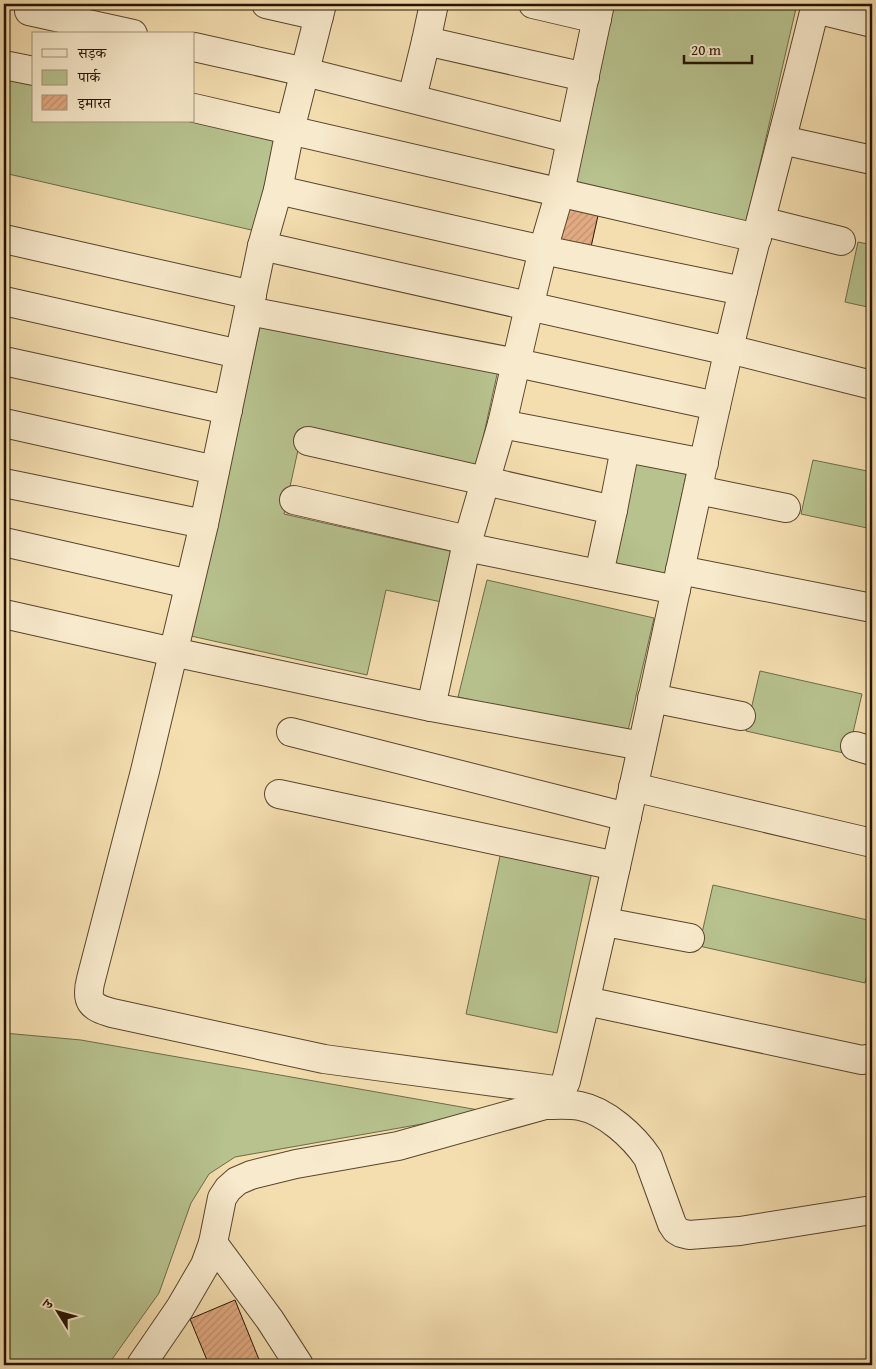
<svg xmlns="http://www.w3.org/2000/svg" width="876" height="1369" viewBox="0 0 876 1369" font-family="'Gentium Book Plus','Noto Serif Devanagari',serif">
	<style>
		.park { fill: #b7c28e; stroke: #6e6b48 }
		.building { fill: url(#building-hatch); stroke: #251401 }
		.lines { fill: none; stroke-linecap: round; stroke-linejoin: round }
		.minor-casing { stroke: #59462d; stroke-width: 30 }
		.minor { stroke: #f8eacc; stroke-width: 28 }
	</style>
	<defs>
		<pattern id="building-hatch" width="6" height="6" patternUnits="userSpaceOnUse" patternTransform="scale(1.25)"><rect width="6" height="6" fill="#e2aa82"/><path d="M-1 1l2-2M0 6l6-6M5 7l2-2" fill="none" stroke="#c2916e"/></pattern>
	</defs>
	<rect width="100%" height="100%" fill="#f4deb0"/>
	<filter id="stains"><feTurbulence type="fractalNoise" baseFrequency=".004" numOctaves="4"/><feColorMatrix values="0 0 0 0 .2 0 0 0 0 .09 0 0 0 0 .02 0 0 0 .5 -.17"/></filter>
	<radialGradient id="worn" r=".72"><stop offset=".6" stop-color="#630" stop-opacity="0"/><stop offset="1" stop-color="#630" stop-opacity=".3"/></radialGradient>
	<g class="park">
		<path d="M614,4H797L746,224L568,185Z"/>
		<path d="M4,75L34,78V121H194L283,136L260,232L4,173Z"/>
		<path d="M858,242L872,245V308L845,302Z"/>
		<path d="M262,318L498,370L476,470L302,432L284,514L458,553L446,603L386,590L367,675L191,636Z"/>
		<path d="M633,459L687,470L664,580L610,568Z"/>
		<path d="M813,460L872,472V529L801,514Z"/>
		<path d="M487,580L654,618L627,735L458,697Z"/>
		<path d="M760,671L862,694L848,754L746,731Z"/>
		<path d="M502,847L593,867L557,1033L466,1014Z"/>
		<path d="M713,885L872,921V953L865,983L699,946Z"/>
		<path d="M4,1033L81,1040L490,1112L235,1157L209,1174L191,1203L159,1293L108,1365H4Z"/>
	</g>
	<g class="building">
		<path d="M563,204L599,211L589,256L553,248Z"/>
		<path d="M235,1300L260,1362L252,1365H209L190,1319Z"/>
	</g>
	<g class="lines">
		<g class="minor-casing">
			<g id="minor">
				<path d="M266,4L319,16"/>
				<path d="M322,4L290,130L278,190L262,246L204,524L145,771L91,979C85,1002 91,1007 112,1013L324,1059L562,1091"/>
				<path d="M533,4L597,19"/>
				<path d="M815,9L872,23"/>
				<path d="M29,11L133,34"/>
				<path d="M426,41L585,77"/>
				<path d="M194,47L305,72L571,139"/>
				<path d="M9,66L34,71"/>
				<path d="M412,98L426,41L434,4"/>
				<path d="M194,108L757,238"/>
				<path d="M782,140L872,160"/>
				<path d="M278,190L543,250L743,291"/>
				<path d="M761,221L841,241"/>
				<path d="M4,239L252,295"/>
				<path d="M262,246L729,351"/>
				<path d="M4,301L239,354"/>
				<path d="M249,311L517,363L716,406"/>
				<path d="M729,349L872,385"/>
				<path d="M4,361L228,410"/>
				<path d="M4,423L215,470"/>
				<path d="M502,424L704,463"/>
				<path d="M308,441L613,510"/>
				<path d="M4,483L204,524"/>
				<path d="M698,490L786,508"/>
				<path d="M294,500L468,540"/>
				<path d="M4,542L189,584"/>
				<path d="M466,547L676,590"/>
				<path d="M680,570L872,608"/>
				<path d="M599,574L613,510L625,448"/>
				<path d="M4,614L173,652L431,707L642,746"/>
				<path d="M652,698L741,716"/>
				<path d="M431,707L466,547L502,424L529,307L543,250L560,192L600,4"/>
				<path d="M291,732L627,817"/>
				<path d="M855,746L872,751"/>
				<path d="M633,787L872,843"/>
				<path d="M279,794L616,866"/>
				<path d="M605,922L690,938"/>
				<path d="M586,1001L862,1060L872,1058"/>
				<path d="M545,1105C556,1105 569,1104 580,1106C606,1111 634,1137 648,1158L672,1224L676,1230L681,1233L689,1235L740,1231L872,1210"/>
				<path d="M213,1243L270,1320L299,1365"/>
				<path d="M141,1365L180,1308L205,1265L213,1243L222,1198L228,1189L237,1181L251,1175L296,1164L398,1146L545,1105C556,1100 561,1093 566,1081C626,838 673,592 729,349C756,233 788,119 816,4"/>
			</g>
		</g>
		<use href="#minor" class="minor"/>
	</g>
	<rect width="876" height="1369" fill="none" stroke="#f4deb0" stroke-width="20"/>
	<rect x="5" y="5" width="866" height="1359" fill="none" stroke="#251401" stroke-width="2.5"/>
	<rect x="10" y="10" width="856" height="1349" fill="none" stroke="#251401"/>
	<rect x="32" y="32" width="162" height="90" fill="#f8eacc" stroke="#a4947b"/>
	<rect x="42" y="49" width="25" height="8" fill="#f8eacc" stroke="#a4947b"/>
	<text x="78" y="58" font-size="15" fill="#251401">सड़क</text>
	<rect x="42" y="70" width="25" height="15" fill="#b7c28e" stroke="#a4947b"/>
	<text x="78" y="82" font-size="15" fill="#251401">पार्क</text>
	<rect x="42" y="95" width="25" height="15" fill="url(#building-hatch)" stroke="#a4947b"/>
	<text x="78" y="108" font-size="15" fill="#251401">इमारत</text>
	<g transform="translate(58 1312) rotate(307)" stroke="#f8eacc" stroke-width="4" paint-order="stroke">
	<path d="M0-4L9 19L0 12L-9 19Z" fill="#251401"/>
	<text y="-8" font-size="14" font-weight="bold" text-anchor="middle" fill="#251401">उ</text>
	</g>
	<path d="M684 55v8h68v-8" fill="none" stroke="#251401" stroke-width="2.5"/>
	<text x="691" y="55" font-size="15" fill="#251401" stroke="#f8eacc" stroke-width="4" paint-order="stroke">20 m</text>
	<rect width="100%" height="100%" filter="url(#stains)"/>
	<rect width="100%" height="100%" fill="url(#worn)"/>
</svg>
